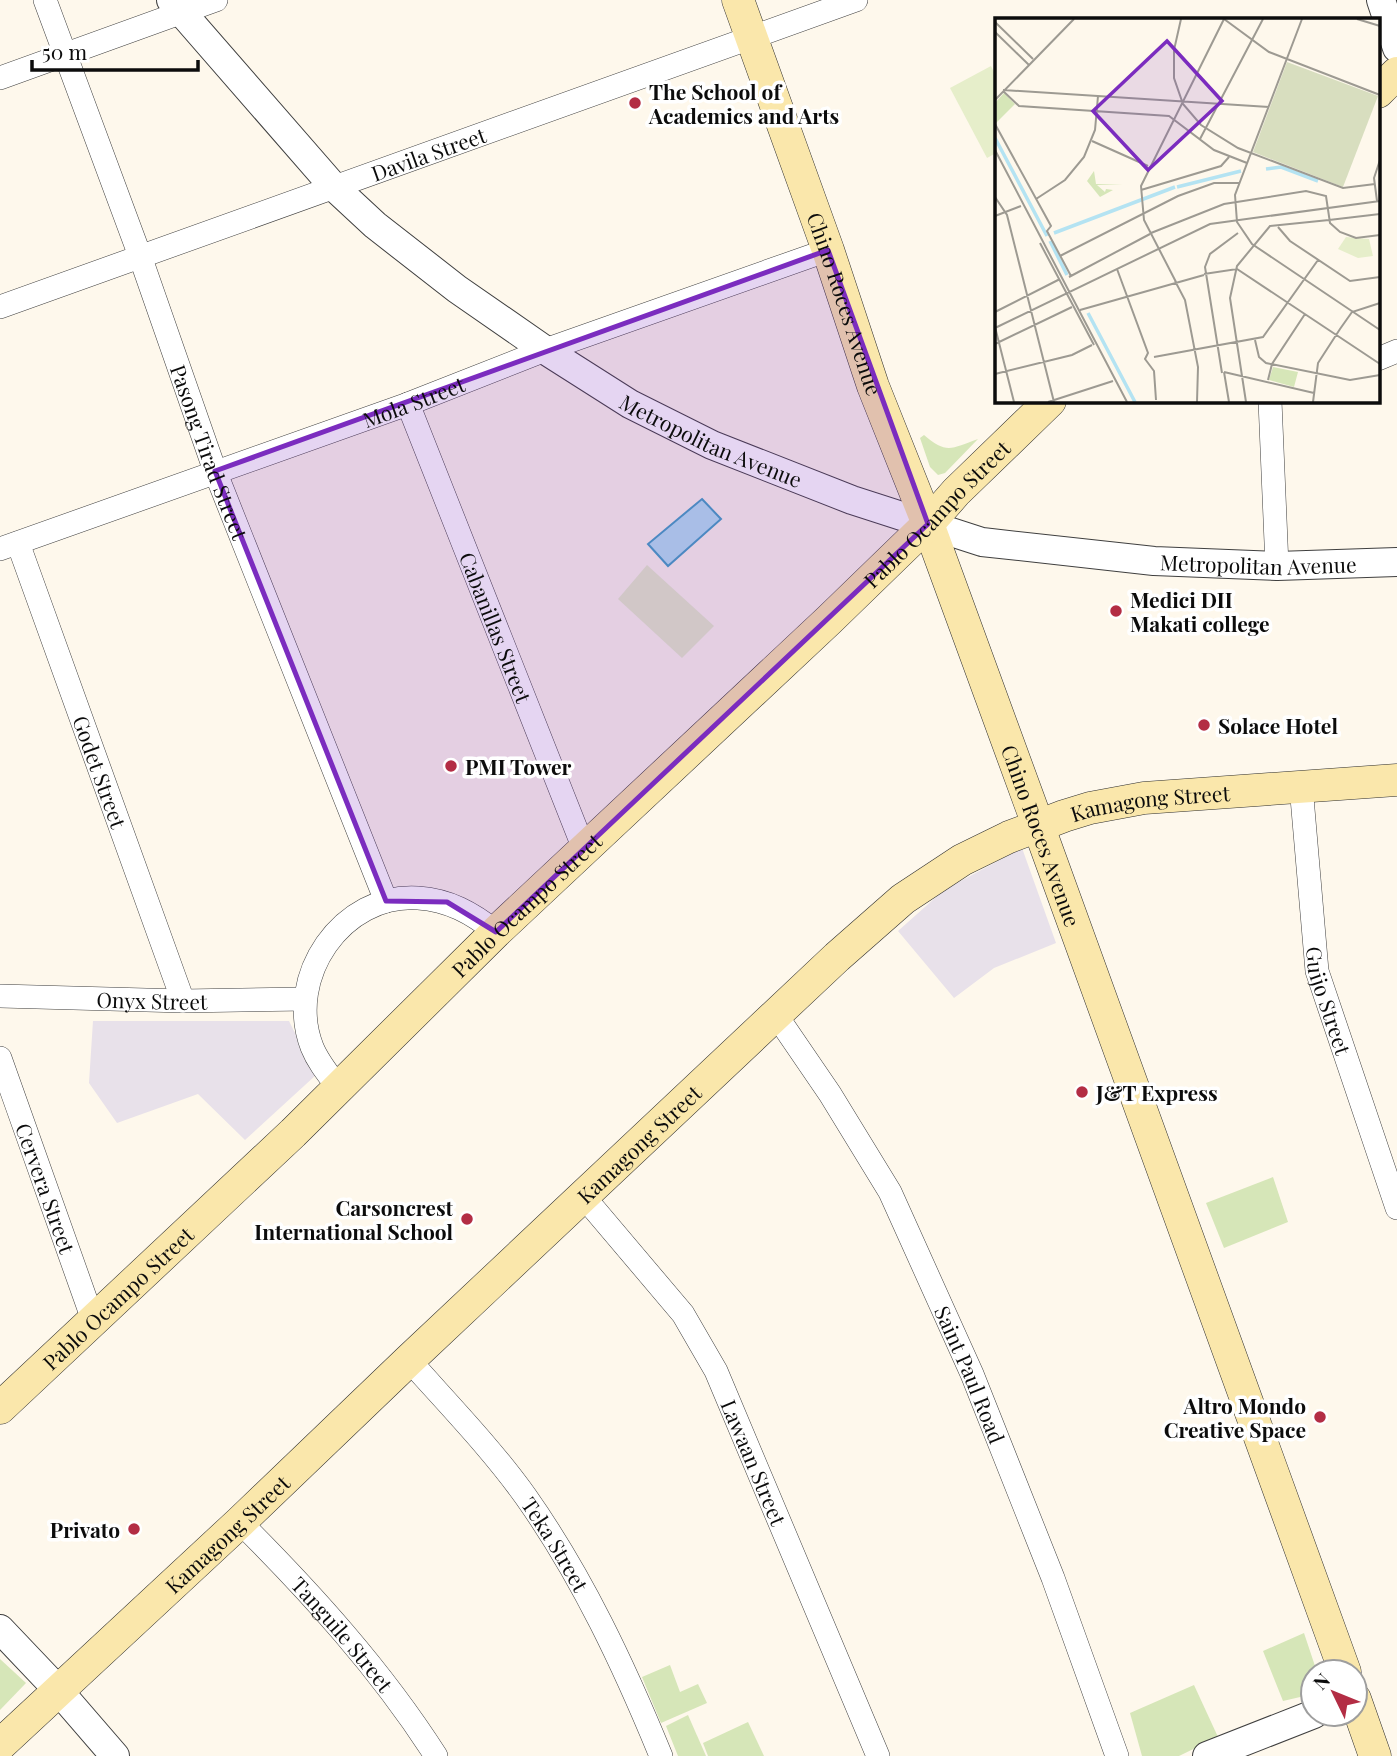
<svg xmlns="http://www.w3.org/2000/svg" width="1397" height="1756" viewBox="0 0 1397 1756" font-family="'Playfair Display',serif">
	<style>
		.industrial { fill: #e8e1ea }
		.green { fill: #d6e6b8 }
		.pitch { fill: #e6eeca }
		.water { fill: #b4e3f2; stroke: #40a0c4; stroke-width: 2 }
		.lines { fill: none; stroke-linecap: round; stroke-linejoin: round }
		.minor-casing { stroke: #3f3f3f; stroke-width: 24 }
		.tertiary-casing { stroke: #3f3f3f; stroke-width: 30 }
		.secondary-casing { stroke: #2e2e2e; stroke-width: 33 }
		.minor { stroke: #fff; stroke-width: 23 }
		.tertiary { stroke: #fff; stroke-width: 28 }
		.secondary { stroke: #fae7ab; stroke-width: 32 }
		.marked { fill: #7b2cbf; fill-opacity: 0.2; stroke: #7b2cbf; stroke-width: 5; stroke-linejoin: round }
		.poi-dot { fill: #b32d44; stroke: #fff; stroke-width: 2.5 }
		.labels { text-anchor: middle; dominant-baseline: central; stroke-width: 7; stroke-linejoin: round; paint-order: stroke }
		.poi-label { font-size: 21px; font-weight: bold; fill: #0c0c0c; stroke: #fff; text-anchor: start }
		.street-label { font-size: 21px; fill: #0c0c0c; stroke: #fff }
		.inset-river { fill: none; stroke: #b4e3f2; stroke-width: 3.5 }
		.inset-road { fill: none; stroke: #9d9a92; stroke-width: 2 }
		.view { fill: #7b2cbf; fill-opacity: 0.15; stroke: #7b2cbf; stroke-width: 3.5 }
		.inset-edge { fill: none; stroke: #0c0c0c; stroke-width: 3.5 }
	</style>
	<rect width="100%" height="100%" fill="#fef8ec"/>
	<g class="industrial">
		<path d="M1022,848L1056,943L994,968L954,998L898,931L944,890Z"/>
		<path d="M93,1021H289L316,1075L245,1140L198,1094L117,1123L89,1083Z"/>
	</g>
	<g class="green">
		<path d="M924,435C947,455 952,448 978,439L945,473L938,475L930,467L920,438Z"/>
		<path d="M1273,1177L1288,1222L1224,1248L1206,1203Z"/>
		<path d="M1304,1633L1317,1672H1313V1694L1283,1701L1263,1651Z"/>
		<path d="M0,1659L26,1683L0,1710Z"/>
		<path d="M670,1665L680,1692L698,1684L707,1703L661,1723L642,1677Z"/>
		<path d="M1194,1685L1218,1737L1179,1756H1142L1130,1713Z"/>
		<path d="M688,1715L706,1756H678L666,1726Z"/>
		<path d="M748,1722L764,1756H708L703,1743Z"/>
	</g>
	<g class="pitch">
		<path d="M991,66L996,76V153L987,158L950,88Z"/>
		<path d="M647,565L714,626L682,658L618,599Z"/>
	</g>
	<path class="water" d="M702,499L721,519L668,566L648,544Z"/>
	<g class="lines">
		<g class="minor-casing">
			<g id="minor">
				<path id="s1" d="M45,0L140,256L215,471L386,901"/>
				<path d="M0,78L216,0"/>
				<path id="s2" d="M0,307L856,0"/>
				<path d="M1378,359L1397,351"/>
				<path d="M1270,401L1277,566"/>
				<path id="s3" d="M408,404L584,849"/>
				<path id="s4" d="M18,543L183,1001"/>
				<path id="s5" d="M0,549L408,404L545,350L828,250"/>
				<path id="s6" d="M1301,786L1317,971L1397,1208"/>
				<path id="s7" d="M0,996L183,1001L305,999"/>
				<path id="s8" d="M776,1015L830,1094L890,1192L972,1374L1053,1578L1117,1756"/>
				<path id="s9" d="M0,1058L93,1320"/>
				<path d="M338,1087C328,1074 318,1062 312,1047C285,977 342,893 418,898C449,900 472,913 496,932"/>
				<path id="s10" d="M584,1197L683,1314L716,1371L878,1756"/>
				<path id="s11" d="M409,1360C449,1405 491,1448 526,1497C583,1578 624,1666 661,1756"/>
				<path id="s12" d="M240,1522C312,1594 381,1670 436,1756"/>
			</g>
		</g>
		<g class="tertiary-casing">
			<g id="tertiary">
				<path id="s13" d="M171,0L333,186L375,225L457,289L545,350L630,404L712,445L852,500L982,542L1154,561L1277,566L1397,562"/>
				<path d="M1381,0L1397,48"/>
				<path d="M0,1629L58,1690L115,1756"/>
				<path d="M1207,1756L1314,1714"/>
			</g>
		</g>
		<g class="secondary-casing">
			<g id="secondary">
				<path id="s14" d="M738,0L828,250L873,386L928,524L1038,825L1345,1672"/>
				<path d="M1378,92L1397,73"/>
				<path id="s15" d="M0,1408L293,1133L496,932L829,620L928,524L956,492L1050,401"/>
				<path d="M1355,1699L1375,1756"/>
				<path id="s16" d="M0,1745L240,1522L409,1360L837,957L903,899L962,860L1009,837L1064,816L1090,808L1144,798L1397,780"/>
			</g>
		</g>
		<use href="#minor" class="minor"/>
		<use href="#tertiary" class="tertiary"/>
		<use href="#secondary" class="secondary"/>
	</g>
	<path class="marked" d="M828,250L928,524L496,932L447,902L386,901L215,471Z"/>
	<g class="poi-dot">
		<circle cx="635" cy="103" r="7"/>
		<circle cx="1116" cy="611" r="7"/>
		<circle cx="1204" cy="725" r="7"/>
		<circle cx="451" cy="766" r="7"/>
		<circle cx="1082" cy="1092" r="7"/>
		<circle cx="467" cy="1219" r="7"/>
		<circle cx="1320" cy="1417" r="7"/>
		<circle cx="134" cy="1529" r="7"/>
	</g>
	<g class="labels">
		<g class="poi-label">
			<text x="649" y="91">The School of<tspan x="649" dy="24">Academics and Arts</tspan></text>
			<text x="1130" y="599">Medici DII<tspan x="1130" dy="24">Makati college</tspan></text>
			<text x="1218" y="725">Solace Hotel</text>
			<text x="465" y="766">PMI Tower</text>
			<text x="1096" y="1092">J&amp;T Express</text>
			<text x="453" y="1207" text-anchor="end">Carsoncrest<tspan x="453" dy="24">International School</tspan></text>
			<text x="1306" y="1405" text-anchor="end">Altro Mondo<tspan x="1306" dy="24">Creative Space</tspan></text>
			<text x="120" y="1529" text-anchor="end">Privato</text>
		</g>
		<g class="street-label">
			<text stroke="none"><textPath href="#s2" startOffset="455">Davila Street</textPath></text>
			<text stroke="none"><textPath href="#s14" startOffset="322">Chino Roces Avenue</textPath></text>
			<text stroke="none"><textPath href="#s5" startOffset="439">Mola Street</textPath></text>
			<text stroke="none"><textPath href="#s13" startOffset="705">Metropolitan Avenue</textPath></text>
			<text stroke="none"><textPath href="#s1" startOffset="481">Pasong Tirad Street</textPath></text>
			<text stroke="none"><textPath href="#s15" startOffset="1295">Pablo Ocampo Street</textPath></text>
			<text stroke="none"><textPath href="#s13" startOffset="1272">Metropolitan Avenue</textPath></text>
			<text stroke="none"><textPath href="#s3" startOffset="240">Cabanillas Street</textPath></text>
			<text stroke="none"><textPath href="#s4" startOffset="243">Godet Street</textPath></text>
			<text stroke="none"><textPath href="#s16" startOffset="1507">Kamagong Street</textPath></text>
			<text stroke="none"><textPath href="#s14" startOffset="889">Chino Roces Avenue</textPath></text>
			<text stroke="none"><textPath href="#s15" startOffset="728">Pablo Ocampo Street</textPath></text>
			<text stroke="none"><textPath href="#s7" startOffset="152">Onyx Street</textPath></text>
			<text stroke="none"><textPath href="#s6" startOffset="217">Guijo Street</textPath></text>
			<text stroke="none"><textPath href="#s16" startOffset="877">Kamagong Street</textPath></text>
			<text stroke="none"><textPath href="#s9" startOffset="138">Cervera Street</textPath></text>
			<text stroke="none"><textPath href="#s15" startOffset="161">Pablo Ocampo Street</textPath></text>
			<text stroke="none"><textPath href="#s8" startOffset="410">Saint Paul Road</textPath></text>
			<text stroke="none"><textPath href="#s10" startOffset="318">Lawaan Street</textPath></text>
			<text stroke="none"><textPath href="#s16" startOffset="310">Kamagong Street</textPath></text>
			<text stroke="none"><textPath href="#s11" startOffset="236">Teka Street</textPath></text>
			<text stroke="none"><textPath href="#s12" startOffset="152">Tanguile Street</textPath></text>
		</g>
	</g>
	<g transform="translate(995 18)">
		<rect width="385" height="385" fill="#fef8ec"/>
		<path d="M9,75L20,86L1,105L0,85ZM99,153L101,166H128L102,167L110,174L111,171L118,172L105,179L92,163ZM278,349L303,354L299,369L274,362Z" fill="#d6e6b8"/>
		<path d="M292,44L383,78L348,169L258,134Z" fill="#d8debf"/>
		<path d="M351,219L374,221L378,238L363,240L343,231Z" fill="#e6eeca"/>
		<path class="inset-river" d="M0,120L52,218M271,151L286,149L323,163M182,169L246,153M59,215L180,169M55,223L72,257M93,295L140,384"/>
		<path class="inset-road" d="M186,1L179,32V60L188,86L206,107L243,130L348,170L380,166M229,1L274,34L385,77M307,1L240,177L242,204L257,226L385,312M362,1L385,8M0,4L38,41M0,14L34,47M8,72L274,89M8,73L24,88L174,98L219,132L252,145M0,82L79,1M0,106L56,208L52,213L76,258M205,121L268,1M97,123L153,148M0,132L132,384M146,172L226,148L234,139M0,179L12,197L59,384M41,181L70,162L89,139L100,112L103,78M382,183L379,160L385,142M0,198L26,188M334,202L385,196M283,209L295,223L355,263L385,259M156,215L229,186L311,173L331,178L335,205L345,214L361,220L385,217M45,225L99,327M65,238L183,178L219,165H244M122,251L153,335L150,341L159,353L161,382M209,256L242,251L385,346M74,259L155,216M180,263L190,282L203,349L202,384M181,264L149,202L146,168L229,1M85,292L209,257M0,294L65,261M0,309L19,384M0,310L215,206L385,183M260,322L264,339L271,345L355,362L385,357M0,326L77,289M159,339L268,319L323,242M229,354L319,375M229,354L234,384M227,355L210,249L215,236L243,215M0,356L77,337L97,327M273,362L277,346L310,296M53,384L118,363M251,384L235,280L242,248L275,208L334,202M318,384L323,345L345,311L357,294L385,285"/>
		<path class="view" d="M172,23L227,83L153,152L98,93Z"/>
		<rect width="385" height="385" class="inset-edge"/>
	</g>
	<g transform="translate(1334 1693) rotate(313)"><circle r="33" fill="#ffffff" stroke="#9e9e9e" stroke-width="2"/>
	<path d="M0-5L12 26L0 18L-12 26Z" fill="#b32d44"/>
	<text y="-10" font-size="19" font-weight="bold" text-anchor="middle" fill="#0c0c0c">N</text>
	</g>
	<path d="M32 60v10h166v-10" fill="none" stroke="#0c0c0c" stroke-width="3.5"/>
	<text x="42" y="60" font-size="21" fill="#0c0c0c" stroke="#ffffff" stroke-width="5" paint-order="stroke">50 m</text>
</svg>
